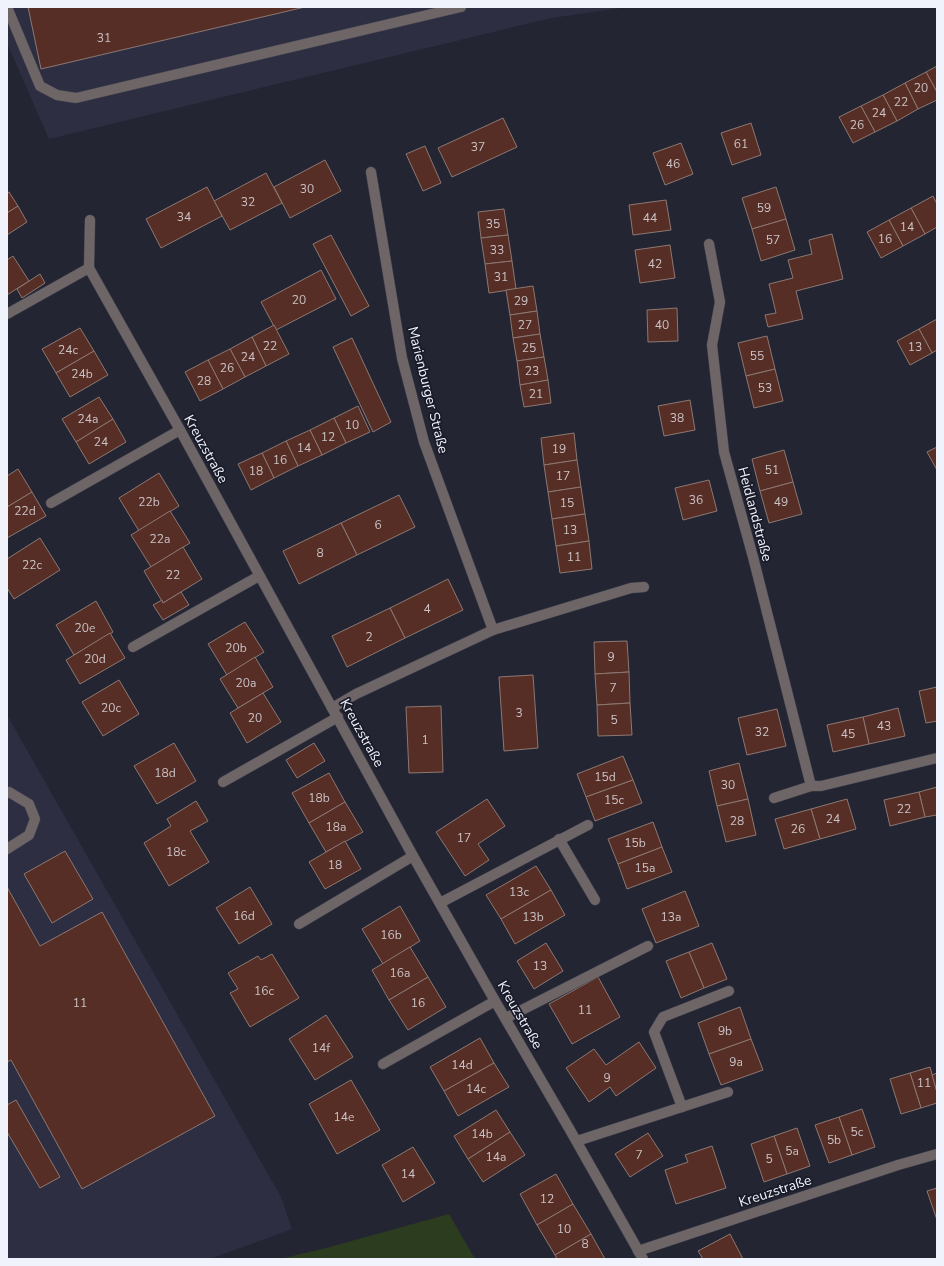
<svg xmlns="http://www.w3.org/2000/svg" width="944" height="1266" viewBox="0 0 944 1266" font-family="'Nunito Sans',sans-serif">
	<style>
		.built { fill: #2d2e42 }
		.green { fill: #2c3c1f }
		.building { fill: #562e25; stroke: #8c7873 }
		.lines { fill: none; stroke-linecap: round; stroke-linejoin: round }
		.lane-casing { stroke: #41424f; stroke-width: 11 }
		.street-casing { stroke: #41424f; stroke-width: 11 }
		.lane { stroke: #6e6567; stroke-width: 10 }
		.street { stroke: #6e6567; stroke-width: 10 }
		.labels { text-anchor: middle; dominant-baseline: central; stroke-width: 3.5; stroke-linejoin: round; paint-order: stroke }
		.number-label { font-size: 12px; fill: #cac2c6 }
		.street-label { font-size: 14px; fill: #f1f3fc; stroke: #1a1b29 }
	</style>
	<rect width="100%" height="100%" fill="#242533"/>
	<g class="built">
		<path d="M7,7H628L551,18L49,139L7,43Z"/>
		<path d="M7,715L281,1197L292,1229L210,1259H7Z"/>
	</g>
	<path class="green" d="M449,1214L475,1259H280L326,1248Z"/>
	<g class="building">
		<path d="M28,7H305L41,69Z"/>
		<path d="M937,66V92L926,72Z"/>
		<path d="M926,72L937,92V100L918,109L905,83Z"/>
		<path d="M905,83L918,109L897,121L883,95Z"/>
		<path d="M883,95L897,121L875,132L861,106Z"/>
		<path d="M861,106L875,132L853,143L839,117Z"/>
		<path d="M503,118L517,147L452,177L438,148Z"/>
		<path d="M751,123L761,155L732,165L721,133Z"/>
		<path d="M681,143L693,174L665,185L653,153Z"/>
		<path d="M425,146L441,183L423,191L406,154Z"/>
		<path d="M325,160L341,191L290,218L274,187Z"/>
		<path d="M266,173L282,203L230,230L214,201Z"/>
		<path d="M207,187L222,216L161,248L146,219Z"/>
		<path d="M776,187L786,219L752,229L742,198Z"/>
		<path d="M9,192L18,206L7,213V193Z"/>
		<path d="M933,196L937,204V227L925,234L911,208Z"/>
		<path d="M666,200L671,230L633,235L629,205Z"/>
		<path d="M18,206L27,222L7,235V213Z"/>
		<path d="M911,208L925,234L903,246L889,220Z"/>
		<path d="M504,209L508,235L481,238L478,212Z"/>
		<path d="M786,219L795,250L761,261L752,229Z"/>
		<path d="M889,220L903,246L881,258L867,232Z"/>
		<path d="M832,234L843,279L796,291L803,319L768,327L765,315L776,313L769,284L793,278L788,260L812,254L809,240Z"/>
		<path d="M331,235L369,306L351,316L313,244Z"/>
		<path d="M508,235L512,261L485,264L481,238Z"/>
		<path d="M670,245L675,278L640,283L635,250Z"/>
		<path d="M13,256L29,281L7,295V260Z"/>
		<path d="M512,261L516,289L489,293L485,264Z"/>
		<path d="M321,270L336,299L276,330L261,302Z"/>
		<path d="M40,274L45,283L22,298L17,289Z"/>
		<path d="M533,286L537,311L510,315L506,290Z"/>
		<path d="M677,308L678,341L648,342L647,310Z"/>
		<path d="M537,311L540,334L513,338L510,315Z"/>
		<path d="M937,319V350L932,353L919,329Z"/>
		<path d="M274,325L289,354L266,366L252,337Z"/>
		<path d="M80,328L94,351L56,373L42,349Z"/>
		<path d="M919,329L932,353L910,365L897,341Z"/>
		<path d="M540,334L544,357L517,361L513,338Z"/>
		<path d="M767,336L775,369L746,376L738,343Z"/>
		<path d="M252,337L266,366L245,377L230,349Z"/>
		<path d="M352,338L391,422L373,432L333,347Z"/>
		<path d="M230,349L245,377L223,389L208,360Z"/>
		<path d="M94,351L108,375L70,397L56,373Z"/>
		<path d="M544,357L548,380L520,385L517,361Z"/>
		<path d="M208,360L223,389L200,401L185,372Z"/>
		<path d="M775,369L783,401L754,408L746,376Z"/>
		<path d="M548,380L551,403L524,407L520,385Z"/>
		<path d="M99,397L113,419L76,442L62,419Z"/>
		<path d="M690,400L695,430L664,436L658,406Z"/>
		<path d="M358,406L370,432L346,443L334,418Z"/>
		<path d="M334,418L346,443L322,455L310,430Z"/>
		<path d="M113,419L126,442L89,464L76,442Z"/>
		<path d="M310,430L322,455L298,466L286,441Z"/>
		<path d="M574,433L577,460L544,465L541,438Z"/>
		<path d="M286,441L298,466L274,478L262,453Z"/>
		<path d="M937,447V470L927,452Z"/>
		<path d="M784,450L793,482L760,491L752,459Z"/>
		<path d="M262,453L274,478L251,490L238,464Z"/>
		<path d="M577,460L581,487L548,492L544,465Z"/>
		<path d="M18,469L32,492L7,507V476Z"/>
		<path d="M159,473L179,506L139,531L119,498Z"/>
		<path d="M709,480L717,511L683,520L675,488Z"/>
		<path d="M793,482L802,514L769,523L760,491Z"/>
		<path d="M581,487L585,514L552,519L548,492Z"/>
		<path d="M32,492L46,516L7,538V507Z"/>
		<path d="M399,495L415,527L357,555L341,523Z"/>
		<path d="M170,511L190,543L151,567L131,535Z"/>
		<path d="M585,514L589,541L556,546L552,519Z"/>
		<path d="M341,523L357,555L299,584L283,551Z"/>
		<path d="M40,538L60,570L14,599L7,588V559Z"/>
		<path d="M589,541L592,569L560,573L556,546Z"/>
		<path d="M183,547L202,579L163,603L144,571Z"/>
		<path d="M448,579L463,610L405,638L390,608Z"/>
		<path d="M181,592L189,605L163,620L153,605L162,600L163,603Z"/>
		<path d="M96,601L113,632L74,655L56,625Z"/>
		<path d="M390,608L405,638L347,667L332,636Z"/>
		<path d="M245,622L264,652L227,675L208,644Z"/>
		<path d="M110,633L125,658L80,684L66,660Z"/>
		<path d="M627,641L629,672L595,674L594,642Z"/>
		<path d="M255,657L273,687L238,708L220,679Z"/>
		<path d="M629,672L630,703L597,705L595,674Z"/>
		<path d="M533,675L538,748L504,751L499,677Z"/>
		<path d="M119,680L139,714L103,736L82,702Z"/>
		<path d="M937,687V721L926,723L919,691Z"/>
		<path d="M263,693L281,722L247,743L230,713Z"/>
		<path d="M630,703L632,735L598,736L597,705Z"/>
		<path d="M441,706L443,772L409,773L406,707Z"/>
		<path d="M898,708L905,736L869,744L863,717Z"/>
		<path d="M777,709L786,746L747,755L738,718Z"/>
		<path d="M863,717L869,744L833,752L827,725Z"/>
		<path d="M174,743L196,781L157,804L134,766Z"/>
		<path d="M314,743L325,761L297,778L286,760Z"/>
		<path d="M623,756L633,780L586,797L577,774Z"/>
		<path d="M739,763L748,799L717,806L709,771Z"/>
		<path d="M329,773L345,802L309,823L292,793Z"/>
		<path d="M633,780L642,803L595,821L586,797Z"/>
		<path d="M937,787V815L925,817L919,792Z"/>
		<path d="M919,792L925,817L890,826L884,800Z"/>
		<path d="M487,799L505,826L478,844L489,860L465,876L436,832Z"/>
		<path d="M748,799L756,835L726,842L717,806Z"/>
		<path d="M847,799L856,829L820,839L811,809Z"/>
		<path d="M196,801L208,821L190,831L209,862L169,886L144,843L171,826L167,819Z"/>
		<path d="M345,802L363,832L326,852L309,823Z"/>
		<path d="M811,809L820,839L784,849L775,819Z"/>
		<path d="M653,822L662,847L618,864L608,839Z"/>
		<path d="M345,841L361,869L325,889L309,862Z"/>
		<path d="M662,847L672,872L627,889L618,864Z"/>
		<path d="M65,851L93,899L52,923L24,874Z"/>
		<path d="M536,866L551,890L501,919L486,895Z"/>
		<path d="M7,887L40,946L102,912L215,1116L82,1189L11,1060L7,1062Z"/>
		<path d="M250,887L272,924L239,944L216,908Z"/>
		<path d="M551,890L565,915L515,944L501,919Z"/>
		<path d="M685,891L699,926L656,943L642,909Z"/>
		<path d="M400,906L420,941L383,964L362,929Z"/>
		<path d="M546,943L563,971L534,989L517,961Z"/>
		<path d="M712,943L727,979L704,988L689,952Z"/>
		<path d="M410,947L428,977L389,1000L372,970Z"/>
		<path d="M689,952L704,988L681,998L666,961Z"/>
		<path d="M272,954L299,998L250,1027L230,993L238,989L228,973L258,956L261,960Z"/>
		<path d="M428,977L446,1007L408,1030L389,1000Z"/>
		<path d="M598,977L620,1017L572,1044L549,1004Z"/>
		<path d="M740,1007L751,1039L709,1054L698,1023Z"/>
		<path d="M326,1015L353,1057L315,1080L289,1039Z"/>
		<path d="M480,1038L494,1063L444,1091L430,1067Z"/>
		<path d="M751,1039L763,1070L721,1085L709,1054Z"/>
		<path d="M639,1042L656,1068L616,1096L610,1087L589,1102L566,1068L594,1049L606,1065Z"/>
		<path d="M494,1063L509,1087L458,1116L444,1091Z"/>
		<path d="M930,1067L937,1092V1103L921,1108L910,1073Z"/>
		<path d="M910,1073L921,1108L901,1114L890,1079Z"/>
		<path d="M937,1073V1092L932,1075Z"/>
		<path d="M351,1080L380,1130L337,1154L309,1104Z"/>
		<path d="M16,1100L60,1177L40,1188L7,1132V1105Z"/>
		<path d="M862,1109L875,1147L852,1155L839,1117Z"/>
		<path d="M496,1110L510,1132L468,1159L454,1136Z"/>
		<path d="M839,1117L852,1155L829,1163L815,1125Z"/>
		<path d="M797,1128L810,1166L787,1174L774,1136Z"/>
		<path d="M510,1132L525,1155L483,1182L468,1159Z"/>
		<path d="M648,1133L663,1156L630,1177L615,1154Z"/>
		<path d="M774,1136L787,1174L764,1182L751,1144Z"/>
		<path d="M712,1146L726,1188L676,1204L665,1170L688,1162L685,1155Z"/>
		<path d="M413,1147L435,1183L403,1202L382,1165Z"/>
		<path d="M556,1174L573,1204L537,1225L520,1194Z"/>
		<path d="M937,1188V1220L927,1191Z"/>
		<path d="M573,1204L591,1234L555,1255L537,1225Z"/>
		<path d="M591,1234L605,1259H557L555,1255Z"/>
		<path d="M730,1234L743,1259H703L698,1251Z"/>
	</g>
	<g class="lines">
		<g class="lane-casing">
			<g id="lane">
				<path d="M7,7L40,86L57,95L76,98L461,7"/>
				<path d="M7,314L89,268"/>
				<path d="M51,503L180,430"/>
				<path d="M133,647L259,576"/>
				<path d="M223,782L338,717"/>
				<path d="M7,793L9,792L29,804L35,819L29,835L7,849"/>
				<path d="M559,839L595,900"/>
				<path d="M440,903L588,825"/>
				<path d="M299,924L413,856"/>
				<path d="M506,1018L648,946"/>
				<path d="M383,1064L495,1001"/>
				<path d="M682,1107L654,1032L663,1017L729,991"/>
				<path d="M577,1141L728,1092"/>
			</g>
		</g>
		<g class="street-casing">
			<g id="street">
				<path d="M90,220L89,268L180,430L413,856L495,1001L570,1130L643,1259"/>
				<path d="M709,244L720,302L712,345L724,452L753,557L811,786H821L937,758"/>
				<path d="M493,630L631,588L644,587"/>
				<path d="M332,708L356,694L493,630L424,442L402,358L371,172"/>
				<path d="M774,798L811,786"/>
				<path d="M638,1251L898,1165L937,1154"/>
			</g>
		</g>
		<use href="#lane" class="lane"/>
		<use href="#street" class="street"/>
	</g>
	<g class="labels">
		<g class="number-label">
			<text x="104" y="38">31</text>
			<text x="921" y="88">20</text>
			<text x="901" y="102">22</text>
			<text x="879" y="113">24</text>
			<text x="857" y="125">26</text>
			<text x="741" y="144">61</text>
			<text x="478" y="147">37</text>
			<text x="673" y="164">46</text>
			<text x="307" y="189">30</text>
			<text x="248" y="202">32</text>
			<text x="764" y="208">59</text>
			<text x="184" y="217">34</text>
			<text x="650" y="218">44</text>
			<text x="493" y="224">35</text>
			<text x="907" y="227">14</text>
			<text x="885" y="239">16</text>
			<text x="773" y="240">57</text>
			<text x="497" y="250">33</text>
			<text x="655" y="264">42</text>
			<text x="501" y="277">31</text>
			<text x="299" y="300">20</text>
			<text x="521" y="301">29</text>
			<text x="525" y="325">27</text>
			<text x="662" y="325">40</text>
			<text x="270" y="346">22</text>
			<text x="915" y="347">13</text>
			<text x="529" y="348">25</text>
			<text x="68" y="350">24c</text>
			<text x="757" y="356">55</text>
			<text x="248" y="357">24</text>
			<text x="227" y="368">26</text>
			<text x="532" y="371">23</text>
			<text x="82" y="374">24b</text>
			<text x="204" y="381">28</text>
			<text x="765" y="388">53</text>
			<text x="536" y="394">21</text>
			<text x="677" y="418">38</text>
			<text x="88" y="419">24a</text>
			<text x="352" y="425">10</text>
			<text x="328" y="437">12</text>
			<text x="101" y="442">24</text>
			<text x="304" y="448">14</text>
			<text x="559" y="449">19</text>
			<text x="280" y="460">16</text>
			<text x="772" y="470">51</text>
			<text x="256" y="471">18</text>
			<text x="563" y="476">17</text>
			<text x="696" y="500">36</text>
			<text x="149" y="502">22b</text>
			<text x="781" y="502">49</text>
			<text x="567" y="503">15</text>
			<text x="25" y="511">22d</text>
			<text x="378" y="525">6</text>
			<text x="570" y="530">13</text>
			<text x="160" y="539">22a</text>
			<text x="320" y="553">8</text>
			<text x="574" y="557">11</text>
			<text x="32" y="565">22c</text>
			<text x="173" y="575">22</text>
			<text x="427" y="609">4</text>
			<text x="85" y="628">20e</text>
			<text x="369" y="637">2</text>
			<text x="236" y="648">20b</text>
			<text x="611" y="657">9</text>
			<text x="95" y="659">20d</text>
			<text x="246" y="683">20a</text>
			<text x="613" y="688">7</text>
			<text x="111" y="708">20c</text>
			<text x="519" y="713">3</text>
			<text x="255" y="718">20</text>
			<text x="614" y="720">5</text>
			<text x="884" y="726">43</text>
			<text x="762" y="732">32</text>
			<text x="848" y="734">45</text>
			<text x="425" y="740">1</text>
			<text x="165" y="773">18d</text>
			<text x="605" y="777">15d</text>
			<text x="728" y="785">30</text>
			<text x="319" y="798">18b</text>
			<text x="614" y="800">15c</text>
			<text x="904" y="809">22</text>
			<text x="833" y="819">24</text>
			<text x="737" y="821">28</text>
			<text x="336" y="827">18a</text>
			<text x="798" y="829">26</text>
			<text x="464" y="838">17</text>
			<text x="635" y="843">15b</text>
			<text x="176" y="852">18c</text>
			<text x="335" y="865">18</text>
			<text x="645" y="868">15a</text>
			<text x="519" y="892">13c</text>
			<text x="244" y="916">16d</text>
			<text x="533" y="917">13b</text>
			<text x="671" y="917">13a</text>
			<text x="391" y="935">16b</text>
			<text x="540" y="966">13</text>
			<text x="400" y="973">16a</text>
			<text x="264" y="991">16c</text>
			<text x="80" y="1003">11</text>
			<text x="418" y="1003">16</text>
			<text x="585" y="1010">11</text>
			<text x="725" y="1031">9b</text>
			<text x="321" y="1048">14f</text>
			<text x="736" y="1062">9a</text>
			<text x="462" y="1065">14d</text>
			<text x="607" y="1078">9</text>
			<text x="924" y="1083">11</text>
			<text x="476" y="1089">14c</text>
			<text x="344" y="1117">14e</text>
			<text x="857" y="1132">5c</text>
			<text x="482" y="1134">14b</text>
			<text x="834" y="1140">5b</text>
			<text x="792" y="1151">5a</text>
			<text x="639" y="1155">7</text>
			<text x="496" y="1157">14a</text>
			<text x="769" y="1159">5</text>
			<text x="408" y="1174">14</text>
			<text x="547" y="1199">12</text>
			<text x="564" y="1229">10</text>
			<text x="585" y="1244">8</text>
		</g>
		<g class="street-label">
			<text transform="translate(428 390) rotate(76)">Marienburger Straße</text>
			<text transform="translate(206 449) rotate(61)">Kreuzstraße</text>
			<text transform="translate(755 514) rotate(75)">Heidlandstraße</text>
			<text transform="translate(362 733) rotate(61)">Kreuzstraße</text>
			<text transform="translate(520 1015) rotate(60)">Kreuzstraße</text>
			<text transform="translate(775 1191) rotate(-18)">Kreuzstraße</text>
		</g>
	</g>
	<rect width="944" height="1266" fill="none" stroke="#f1f3fc" stroke-width="16"/>
</svg>
